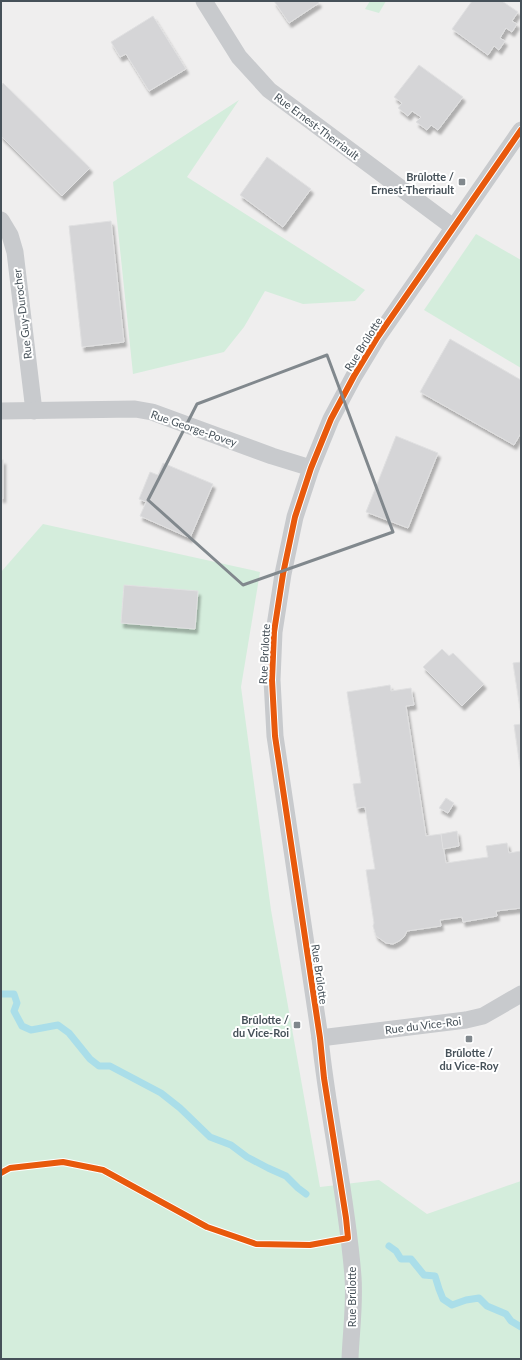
<svg xmlns="http://www.w3.org/2000/svg" width="522" height="1360" viewBox="0 0 522 1360" font-family="Lato,sans-serif">
	<style>
		.green { fill: #d4eddc }
		.lines { fill: none; stroke-linecap: round; stroke-linejoin: round }
		.stream { stroke: #aadee9; stroke-width: 7 }
		.building { fill: #d5d5d7; stroke: #e0e0e1; filter: url(#shadow) }
		.street { stroke: #c8cacd; stroke-width: 17 }
		.cycleway-casing { stroke: #fff; stroke-width: 8 }
		.cycleway { stroke: #e8590c; stroke-width: 6 }
		.marked { fill: none; stroke: #81888d; stroke-width: 3; stroke-linejoin: round }
		.poi-dot { fill: #81888d; stroke: #fff; stroke-width: 1.5 }
		.labels { text-anchor: middle; dominant-baseline: central; stroke-width: 4; stroke-linejoin: round; paint-order: stroke }
		.street-label { font-size: 11px; fill: #465159; stroke: #fff }
		.poi-label { font-size: 11px; font-weight: bold; fill: #465159; stroke: #fff; text-anchor: end }
	</style>
	<defs>
		<filter id="shadow"><feDropShadow dx="2.5" dy="4.5" stdDeviation="1" flood-color="#0004"/></filter>
	</defs>
	<rect width="100%" height="100%" fill="#efeeee"/>
	<g class="green">
		<path d="M370,1H386L379,13L365,9Z"/>
		<path d="M239,100L187,177L365,290L355,301L303,304L265,291L244,327L224,352L133,374L113,182Z"/>
		<path d="M476,234L521,260V368L424,310Z"/>
		<path d="M43,524L260,572L241,687L271,910L320,1187L379,1180L427,1214L521,1181V1359H1V572Z"/>
	</g>
	<g class="lines">
		<g class="stream">
			<path d="M1,994H14L17,1003L14,1011L22,1026L31,1030L58,1025L69,1033L90,1059L99,1066H110L161,1093L180,1108L210,1137L231,1145L247,1157L268,1168L286,1176L298,1188L306,1194"/>
			<path d="M389,1246L396,1251L401,1259H411L424,1275L435,1276L439,1289L443,1299L452,1305L466,1300L479,1298L487,1306L506,1314L511,1321L521,1327"/>
		</g>
	</g>
	<g class="building">
		<path d="M274,1H318L319,3L289,23Z"/>
		<path d="M472,1H502L518,12L512,21L517,24L512,32L506,28L500,38L505,41L499,50L494,46L488,55L452,29Z"/>
		<path d="M153,16L186,69L149,91L126,54L120,57L111,42Z"/>
		<path d="M419,65L463,97L438,130L431,125L427,130L416,122L421,117L412,111L408,116L398,108L402,103L394,97Z"/>
		<path d="M3,83L90,168L62,196L1,136V86Z"/>
		<path d="M267,157L311,189L283,227L240,195Z"/>
		<path d="M111,221L124,342L82,347L69,226Z"/>
		<path d="M450,339L521,380V433L514,445L420,392Z"/>
		<path d="M396,436L438,453L408,528L366,512Z"/>
		<rect x="1" y="460" width="2" height="38"/>
		<path d="M163,463L213,484L190,538L140,516L146,502L139,499L150,472L158,475Z"/>
		<path d="M124,585L198,591L195,629L121,623Z"/>
		<path d="M442,649L449,656L453,653L484,684L462,706L423,667Z"/>
		<path d="M521,662V715L513,663Z"/>
		<path d="M390,685L391,691L411,688L414,705L406,706L426,836L441,834L446,863L488,857L486,846L507,843L509,853L521,851V908L496,911L497,916L463,922L462,917L440,920L441,926L407,931L404,937L399,941L393,944L386,943L376,936L373,926L374,923L366,870L375,869L365,807L357,808L353,784L361,783L347,692Z"/>
		<path d="M521,724V773L514,725Z"/>
		<path d="M446,798L454,803L448,813L439,808Z"/>
		<path d="M457,831L459,846L443,849L441,834Z"/>
	</g>
	<g class="lines">
		<g class="street">
			<path d="M204,1L239,57L269,90L453,227"/>
			<path d="M1,220L10,235L15,252L34,411"/>
			<path d="M1,411L135,409L152,412L272,456L311,468"/>
			<path d="M320,1038L466,1020L483,1016L521,994"/>
			<path d="M350,1359C351,1332 355,1304 353,1277C347,1196 328,1118 320,1038L275,736L272,680L274,632L283,574L295,517L311,468L331,419L354,376L377,338L521,130"/>
		</g>
		<g class="cycleway-casing">
			<path id="cycleway" d="M1,1173L10,1168L63,1162L103,1170L207,1227L256,1244L310,1245L348,1238L346,1218L324,1078L320,1038L275,736L272,680L274,632L283,574L295,517L311,468L331,419L354,376L377,338L521,130"/>
		</g>
		<use href="#cycleway" class="cycleway"/>
	</g>
	<path class="marked" d="M327,355L393,532L243,585L148,500L197,404Z"/>
	<g class="poi-dot">
		<rect x="458" y="178" width="8" height="8" rx="2"/>
		<rect x="293" y="1021" width="8" height="8" rx="2"/>
		<rect x="465" y="1035" width="8" height="8" rx="2"/>
	</g>
	<g class="labels">
		<g class="street-label">
			<text transform="translate(317 126) rotate(37)">Rue Ernest-Therriault</text>
			<text transform="translate(22 314) rotate(-97)">Rue Guy-Durocher</text>
			<text transform="translate(363 344) rotate(-58)">Rue Brûlotte</text>
			<text transform="translate(194 428) rotate(19)">Rue George-Povey</text>
			<text transform="translate(264 654) rotate(-87)">Rue Brûlotte</text>
			<text transform="translate(320 974) rotate(82)">Rue Brûlotte</text>
			<text transform="translate(423 1025) rotate(-7)">Rue du Vice-Roi</text>
			<text transform="translate(351 1297) rotate(-90)">Rue Brûlotte</text>
		</g>
		<g class="poi-label">
			<text x="454" y="176">Brûlotte /<tspan x="454" dy="13">Ernest-Therriault</tspan></text>
			<text x="289" y="1019">Brûlotte /<tspan x="289" dy="13">du Vice-Roi</tspan></text>
			<text x="469" y="1052" text-anchor="middle">Brûlotte /<tspan x="469" dy="13">du Vice-Roy</tspan></text>
		</g>
	</g>
	<rect width="522" height="1360" fill="none" stroke="#465159" stroke-width="4"/>
</svg>
